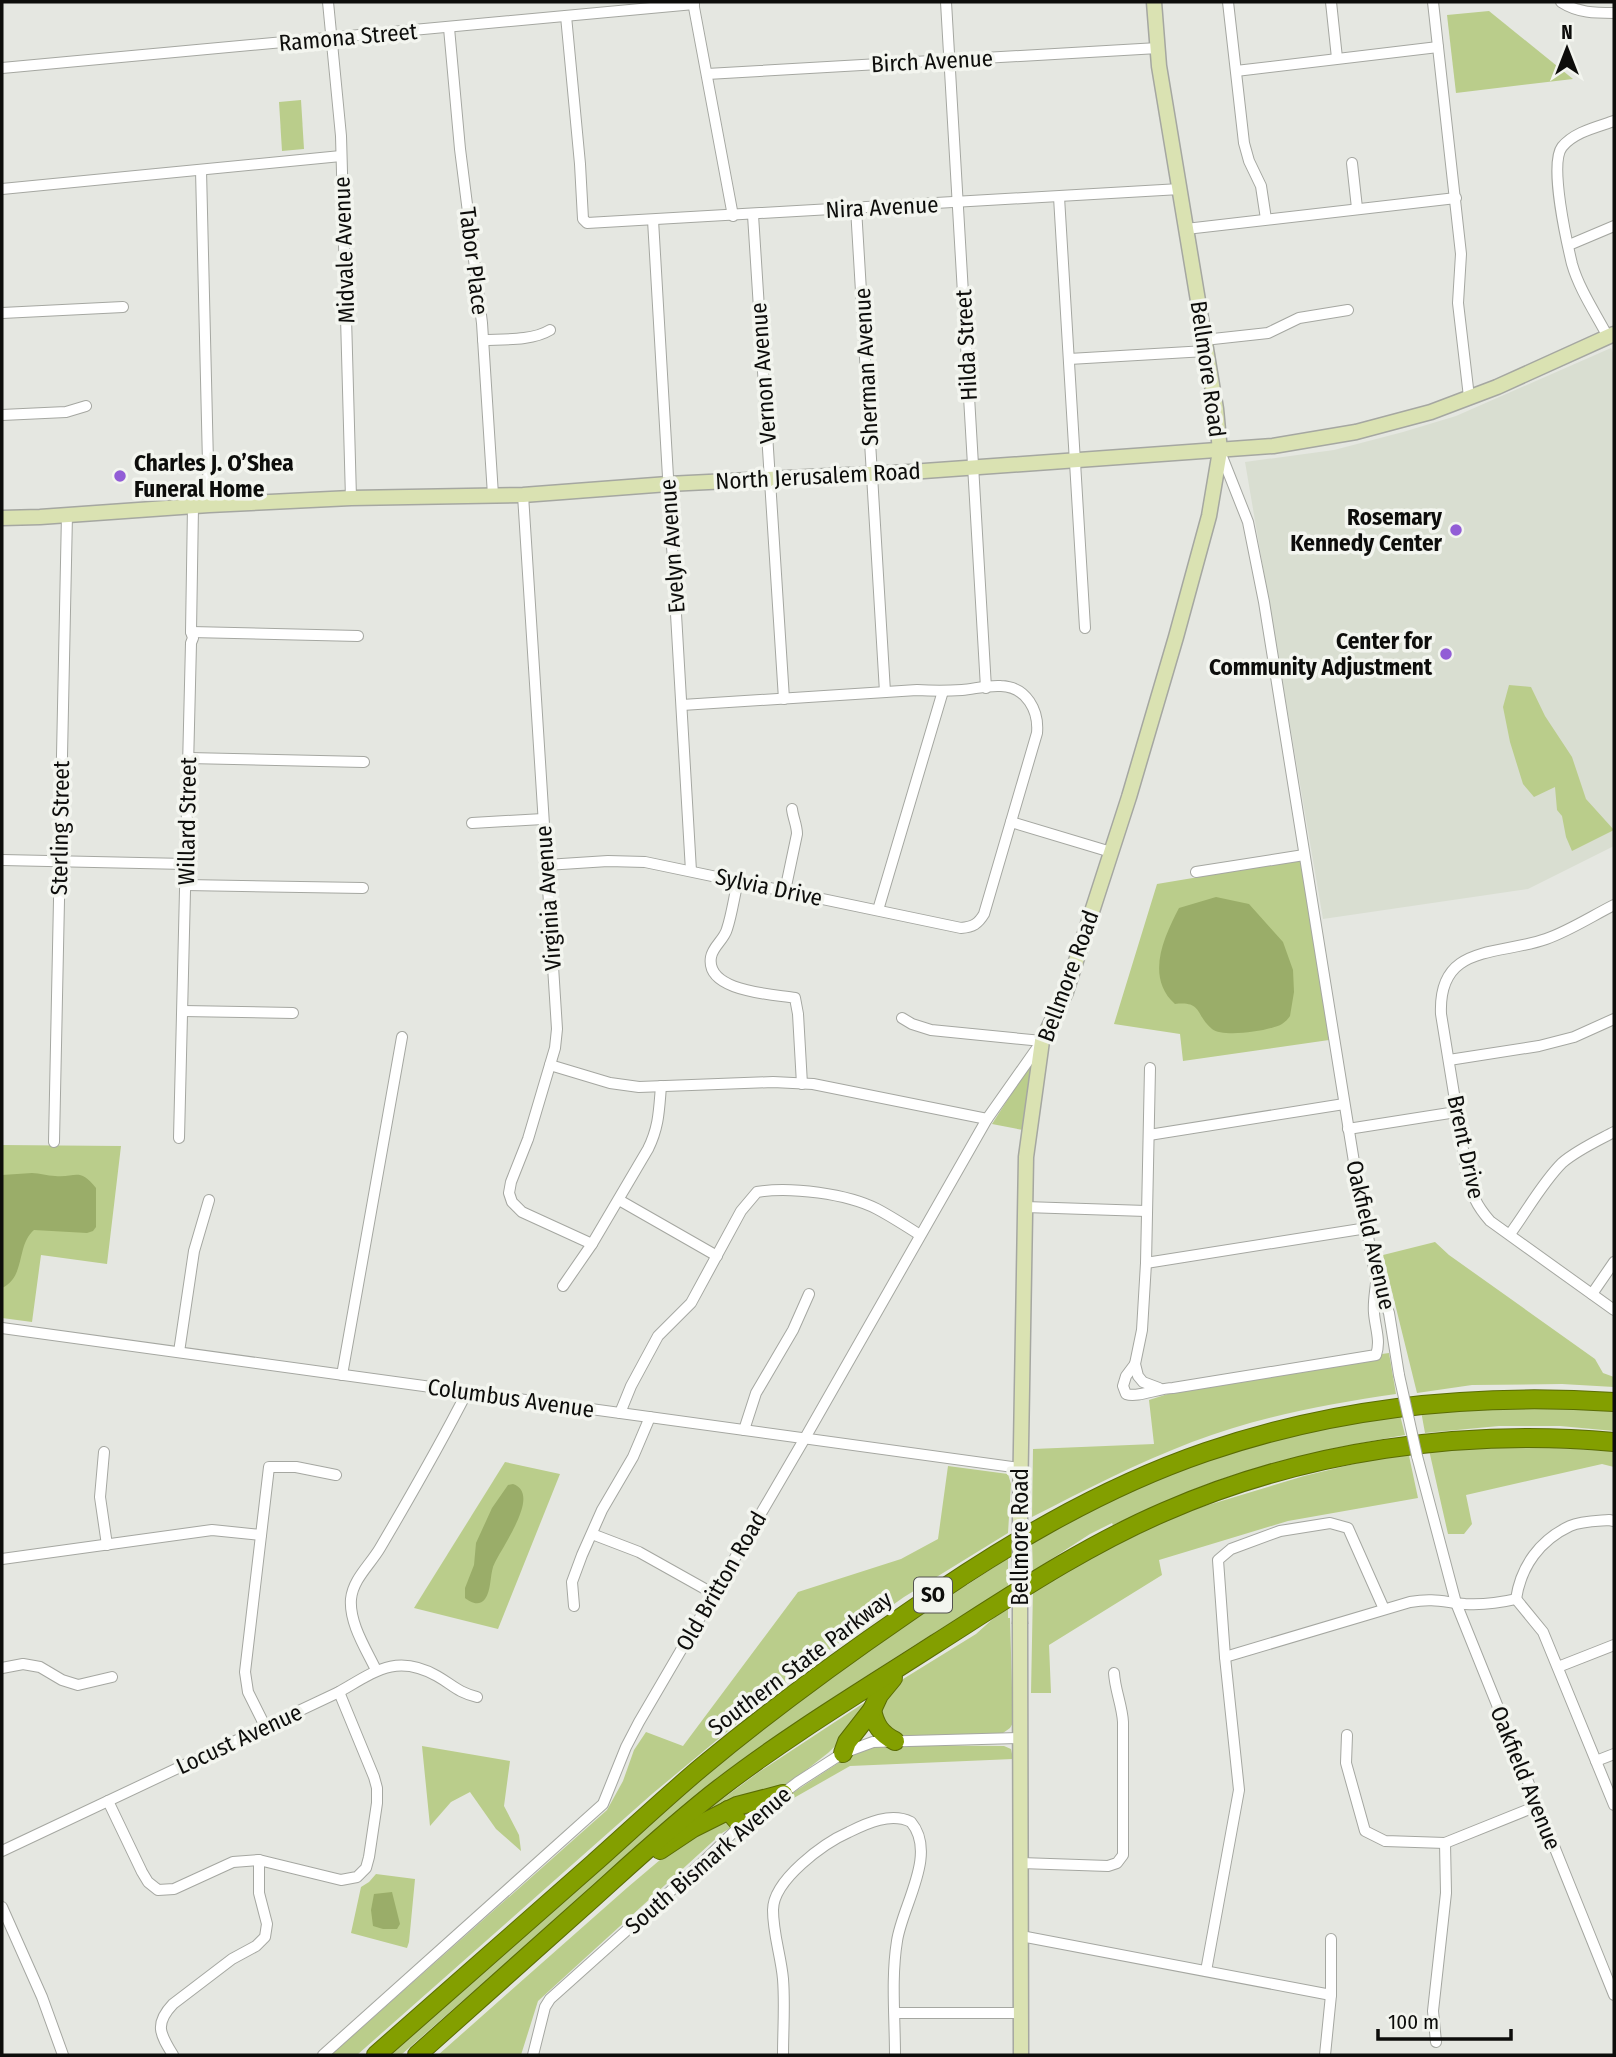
<svg xmlns="http://www.w3.org/2000/svg" width="1616" height="2057" viewBox="0 0 1616 2057" font-family="'Fira Sans Condensed',sans-serif">
	<style>
		.built { fill: #d9ded1 }
		.green { fill: #bacd8b }
		.water { fill: #9aad69 }
		.lines { fill: none; stroke-linecap: round; stroke-linejoin: round }
		.street-casing { stroke: #a5a7a1; stroke-width: 12 }
		.secondary-casing { stroke: #a5a7a1; stroke-width: 17 }
		.highway-casing { stroke: #5a6c04; stroke-width: 20 }
		.street { stroke: #fff; stroke-width: 10 }
		.secondary { stroke: #dae2b2; stroke-width: 14 }
		.highway { stroke: #839f00; stroke-width: 18 }
		.street-bridge-casing { stroke: #a5a7a1; stroke-width: 12; stroke-linecap: butt }
		.secondary-bridge-casing { stroke: #a5a7a1; stroke-width: 17; stroke-linecap: butt }
		.street-bridge { stroke: #fff; stroke-width: 10 }
		.secondary-bridge { stroke: #dae2b2; stroke-width: 14 }
		.poi-dot { fill: #925dd6; stroke: #f3f5ef; stroke-width: 2.5 }
		.labels { text-anchor: middle; dominant-baseline: central; stroke-width: 7; stroke-linejoin: round; paint-order: stroke }
		.shield { fill: #f3f5ef; stroke: #52534f; stroke-width: 2 }
		.shield-label { font-size: 21px; font-weight: bold; fill: #0d0d0b }
		.street-label { font-size: 23px; fill: #0d0d0b; stroke: #f3f5ef }
		.poi-label { font-size: 23px; font-weight: bold; fill: #0d0d0b; stroke: #f3f5ef; text-anchor: end }
	</style>
	<rect width="100%" height="100%" fill="#e5e7e1"/>
	<path class="built" d="M1611,348L1614,355V846L1528,889L1323,919L1245,462L1334,450L1403,432L1456,416Z"/>
	<g class="green">
		<path d="M1489,11L1573,79L1456,93L1447,15Z"/>
		<path d="M301,100L304,149L282,151L279,102Z"/>
		<path d="M1509,685L1531,687L1545,716L1572,757L1586,799L1614,830L1572,851L1566,837L1562,816L1557,810L1555,787L1534,797L1523,784L1510,742L1503,707Z"/>
		<path d="M1301,860L1329,1040L1183,1061L1180,1034L1114,1024L1157,884Z"/>
		<path d="M1037,1054L1023,1130L992,1124Z"/>
		<path d="M2,1145L121,1146L107,1264L41,1255L32,1322L2,1318Z"/>
		<path d="M1435,1242L1449,1255L1595,1359L1603,1373L1614,1377V1387L1562,1384L1472,1385L1417,1393L1383,1255Z"/>
		<path d="M1389,1353L1396,1394C1327,1404 1257,1417 1192,1442C1137,1463 1085,1490 1032,1517L1033,1449L1154,1444L1149,1400L1171,1393L1377,1359L1382,1354Z"/>
		<path d="M1614,1406V1431L1560,1426H1499L1425,1433L1421,1411L1444,1407Z"/>
		<path d="M1400,1415L1405,1435C1348,1445 1292,1456 1237,1474C1194,1487 1154,1507 1113,1525L1112,1523L1090,1534L1033,1571L1032,1542L1106,1500L1176,1470L1318,1427Z"/>
		<path d="M1514,1446L1614,1451V1467L1602,1464L1466,1495L1472,1524L1464,1534H1448L1429,1450Z"/>
		<path d="M1408,1451L1418,1498L1288,1521L1159,1560L1162,1575L1049,1645L1051,1693H1031L1033,1589L1091,1557L1185,1512L1304,1476Z"/>
		<path d="M505,1462L560,1474L498,1629L414,1608Z"/>
		<path d="M948,1466L1008,1474L1011,1484L1008,1533L904,1597L805,1667L652,1794L357,2055H331L607,1810L623,1781L634,1750L646,1732L683,1746L798,1592L901,1559L938,1539Z"/>
		<path d="M1008,1558V1587C908,1649 809,1710 714,1780L401,2055H386L710,1769L778,1714L965,1582L967,1585Z"/>
		<path d="M1008,1609V1618H1010L1013,1723L1010,1728L1003,1733L903,1736L894,1734L877,1711L895,1684L976,1634L995,1617Z"/>
		<path d="M876,1695L858,1724L828,1753L801,1774L782,1787L715,1810L713,1806L759,1772Z"/>
		<path d="M883,1745L1004,1746L1011,1749L1013,1759L850,1766L785,1803L732,1844L782,1800L852,1754Z"/>
		<path d="M422,1746L510,1761L504,1806L519,1835L521,1851L496,1829L470,1792L451,1802L430,1826Z"/>
		<path d="M722,1816L732,1827L722,1833L538,2001L521,2055H438L628,1887L680,1843Z"/>
		<path d="M376,1874L415,1879L409,1942L407,1948L351,1933L361,1887L369,1882Z"/>
	</g>
	<g class="water">
		<path d="M1216,897L1249,904L1283,942L1293,970L1294,992L1290,1016C1288,1019 1285,1022 1282,1024C1270,1031 1223,1038 1212,1029C1195,1015 1203,1001 1175,1004C1145,977 1164,937 1179,908Z"/>
		<path d="M32,1173C40,1173 47,1176 55,1176C76,1178 79,1167 96,1188V1227L93,1231L87,1233L34,1230C16,1245 26,1277 2,1288V1175Z"/>
		<path d="M513,1484C543,1494 499,1550 493,1567C490,1577 491,1591 485,1599C479,1607 470,1602 465,1598V1588L474,1565L476,1543L492,1508L508,1485Z"/>
		<path d="M392,1892L400,1924L397,1929H383L373,1926L371,1910L374,1894Z"/>
	</g>
	<g class="lines">
		<g class="street-casing">
			<g id="street">
				<path d="M328,2L341,136L351,498"/>
				<path d="M693,2L733,216"/>
				<path d="M946,2L986,688"/>
				<path d="M1228,2L1244,143L1249,161L1261,186L1266,219"/>
				<path d="M1331,2L1337,58"/>
				<path d="M1433,2L1461,254L1458,303L1469,397"/>
				<path d="M1561,2C1578,13 1595,13 1614,13"/>
				<path d="M566,16L580,164L583,219L587,223L1180,189"/>
				<path d="M449,28L460,149L482,323L493,495"/>
				<path d="M2,68L694,4"/>
				<path d="M1236,71L1438,47"/>
				<path d="M707,74L1158,48"/>
				<path d="M1352,163L1357,208"/>
				<path d="M201,170L209,505"/>
				<path d="M2,189L341,156"/>
				<path d="M1059,197L1085,628"/>
				<path d="M856,208L885,692"/>
				<path d="M753,215L784,699"/>
				<path d="M653,220L691,871"/>
				<path d="M1186,229L1456,198"/>
				<path d="M1569,245L1614,226"/>
				<path d="M2,313L123,307"/>
				<path d="M1608,337C1596,314 1579,289 1572,264C1567,243 1549,164 1562,147C1574,132 1597,127 1614,121"/>
				<path d="M483,340C503,339 532,341 550,330"/>
				<path d="M1204,340L1268,333L1299,318L1348,310"/>
				<path d="M1069,359L1206,351"/>
				<path d="M2,415L66,412L86,406"/>
				<path d="M1221,454L1248,522L1264,602L1354,1162L1376,1279L1389,1313L1399,1375"/>
				<path d="M523,495L557,1029L555,1048L528,1139L511,1182L509,1193L512,1202L522,1212L592,1244"/>
				<path d="M191,632L358,636"/>
				<path d="M188,758L364,762"/>
				<path d="M1011,822L1111,852"/>
				<path d="M472,823L543,819"/>
				<path d="M2,860L186,864"/>
				<path d="M546,865L608,861L645,862L961,928C973,927 978,924 984,914L1037,733C1039,711 1027,687 1001,686C988,685 974,689 962,690C947,691 932,691 917,690L682,705"/>
				<path d="M1196,872L1304,855"/>
				<path d="M738,881C734,897 732,914 727,929C724,940 713,946 711,957C705,992 773,994 795,998L798,1014L802,1084"/>
				<path d="M186,885L363,888"/>
				<path d="M785,891L797,834C797,825 793,818 792,809"/>
				<path d="M1614,905C1592,916 1569,931 1546,939C1498,956 1438,943 1441,1014L1467,1174C1472,1195 1476,1205 1490,1221L1614,1310"/>
				<path d="M878,910L943,691"/>
				<path d="M183,1011L293,1013"/>
				<path d="M1449,1060L1539,1046L1574,1037L1614,1019"/>
				<path d="M550,1065L610,1083L639,1087L773,1082L813,1084L987,1119"/>
				<path d="M1150,1068L1146,1263L1142,1330L1135,1364L1138,1376L1143,1382L1159,1388"/>
				<path d="M1348,1129L1456,1112"/>
				<path d="M1149,1135L1344,1104"/>
				<path d="M179,1138L191,643L193,638L191,632L193,506"/>
				<path d="M54,1142L67,514"/>
				<path d="M619,1200L717,1256"/>
				<path d="M1025,1207L1146,1211"/>
				<path d="M1510,1234C1527,1211 1542,1183 1562,1163C1577,1150 1597,1141 1614,1132"/>
				<path d="M1146,1263L1367,1228"/>
				<path d="M563,1286L592,1244L648,1149C659,1127 659,1110 661,1086"/>
				<path d="M1592,1294L1614,1262"/>
				<path d="M2,1328L1020,1468"/>
				<path d="M179,1352L194,1251L209,1200"/>
				<path d="M1135,1364L1126,1376L1123,1386L1126,1394C1138,1398 1158,1388 1173,1388L1376,1355C1381,1341 1375,1327 1374,1313C1373,1303 1375,1293 1376,1283"/>
				<path d="M342,1375L402,1037"/>
				<path d="M620,1413L631,1386L658,1336L691,1303L741,1211L757,1192C790,1186 848,1194 877,1209C892,1217 906,1226 920,1235"/>
				<path d="M744,1430L756,1393L793,1330L809,1294"/>
				<path d="M104,1452L100,1497L107,1545"/>
				<path d="M1417,1456L1456,1603L1614,1995"/>
				<path d="M592,1534L639,1552L714,1594"/>
				<path d="M2,1559L212,1530L261,1535"/>
				<path d="M1516,1599C1521,1566 1540,1540 1570,1526C1581,1521 1597,1521 1609,1520L1614,1521"/>
				<path d="M574,1606L572,1582L582,1555L602,1510L633,1457L650,1417"/>
				<path d="M1225,1657L1410,1602C1434,1598 1443,1602 1465,1604C1482,1605 1499,1603 1516,1599L1543,1632L1614,1805"/>
				<path d="M1558,1667L1614,1645"/>
				<path d="M2,1668L23,1664L40,1667L62,1680L78,1685L112,1677"/>
				<path d="M376,1670C366,1649 349,1623 351,1599C353,1579 370,1565 380,1548C410,1497 440,1445 467,1392"/>
				<path d="M265,1726L248,1692L245,1672L269,1467H296L336,1475"/>
				<path d="M1347,1735L1346,1763L1365,1831L1385,1841L1445,1843L1537,1806"/>
				<path d="M1596,1761L1614,1754"/>
				<path d="M108,1801L142,1872L148,1882L158,1890L174,1889L233,1862L259,1860L341,1880L357,1877L366,1868L369,1857L377,1803V1788L374,1777L339,1692"/>
				<path d="M2,1851L339,1692C374,1672 396,1653 437,1676C453,1685 457,1692 477,1697"/>
				<path d="M1021,1863L1108,1866L1117,1863L1123,1855V1722C1122,1705 1115,1690 1114,1673"/>
				<path d="M2,1907L42,1997L63,2055"/>
				<path d="M1021,1936L1331,1995"/>
				<path d="M1206,1971L1239,1790L1225,1657L1218,1560L1231,1549L1280,1531L1330,1523L1348,1528L1384,1609"/>
				<path d="M895,2013H1021"/>
				<path d="M1436,2042L1433,2011L1446,1893L1445,1843"/>
				<path d="M173,2055C160,2034 154,2024 173,2004L232,1959L256,1946L265,1937L267,1924L259,1893V1860"/>
				<path d="M323,2055L603,1804L626,1747L639,1722L805,1438L987,1119L1042,1041L931,1030L912,1024L902,1018"/>
				<path d="M533,2055L545,2007L550,1999L703,1862L741,1825L798,1782L843,1753L873,1742L1021,1738"/>
				<path d="M783,2055C783,2030 785,2004 783,1979C781,1956 773,1934 773,1910C773,1880 824,1843 849,1832C867,1823 891,1812 911,1822C938,1854 902,1906 897,1941C891,1978 895,2018 895,2055"/>
				<path d="M1325,2055L1331,1995V1939"/>
			</g>
		</g>
		<g class="secondary-casing">
			<g id="secondary">
				<path d="M2,518L40,517L209,505L351,498L523,495L668,484L910,472L1273,446L1356,432L1431,412L1497,387L1614,334"/>
				<path d="M1020,1504L1026,1157L1042,1041L1066,992L1129,797L1176,637L1209,516L1220,451L1216,409L1159,66L1154,2"/>
				<path d="M1020,1624L1021,2055"/>
			</g>
		</g>
		<g class="highway-casing">
			<g id="highway">
				<path d="M872,1710C875,1725 881,1734 895,1741"/>
				<path d="M843,1753L847,1742L872,1710L879,1695L893,1678"/>
				<path d="M728,1810L741,1825"/>
				<path d="M660,1850L693,1828L737,1806L783,1794"/>
				<path d="M376,2055C449,1991 521,1927 594,1863C630,1831 666,1797 703,1766C768,1712 836,1662 906,1614C999,1549 1098,1489 1206,1452C1337,1407 1477,1393 1614,1402"/>
				<path d="M417,2055C476,2003 535,1950 594,1897C635,1860 676,1822 720,1788C789,1735 862,1691 935,1644C1009,1597 1083,1547 1164,1512C1303,1451 1464,1428 1614,1442"/>
			</g>
		</g>
		<use href="#street" class="street"/>
		<use href="#secondary" class="secondary"/>
		<use href="#highway" class="highway"/>
		<g class="street-bridge-casing">
			<path id="street-bridge" d="M1399,1375L1417,1456"/>
		</g>
		<g class="secondary-bridge-casing">
			<path id="secondary-bridge" d="M1020,1504V1624"/>
		</g>
		<use href="#street-bridge" class="street-bridge"/>
		<use href="#secondary-bridge" class="secondary-bridge"/>
	</g>
	<g class="poi-dot">
		<circle cx="120" cy="476" r="7"/>
		<circle cx="1456" cy="530" r="7"/>
		<circle cx="1446" cy="654" r="7"/>
	</g>
	<g class="labels">
		<rect class="shield" x="914" y="1577.5" width="38" height="35" rx="5"/>
		<g class="shield-label">
			<text x="933" y="1595">SO</text>
		</g>
		<g class="street-label">
			<text transform="translate(348 37) rotate(-5)">Ramona Street</text>
			<text transform="translate(932 61) rotate(-3)">Birch Avenue</text>
			<text transform="translate(882 207) rotate(-3)">Nira Avenue</text>
			<text transform="translate(344 250) rotate(-92)">Midvale Avenue</text>
			<text transform="translate(474 261) rotate(83)">Tabor Place</text>
			<text transform="translate(966 345) rotate(-93)">Hilda Street</text>
			<text transform="translate(866 367) rotate(-93)">Sherman Avenue</text>
			<text transform="translate(1208 369) rotate(82)">Bellmore Road</text>
			<text transform="translate(763 373) rotate(-94)">Vernon Avenue</text>
			<text transform="translate(818 476) rotate(-3)">North Jerusalem Road</text>
			<text transform="translate(672 546) rotate(-94)">Evelyn Avenue</text>
			<text transform="translate(187 821) rotate(-89)">Willard Street</text>
			<text transform="translate(60 828) rotate(-89)">Sterling Street</text>
			<text transform="translate(769 887) rotate(12)">Sylvia Drive</text>
			<text transform="translate(548 898) rotate(-94)">Virginia Avenue</text>
			<text transform="translate(1068 976) rotate(-70)">Bellmore Road</text>
			<text transform="translate(1466 1147) rotate(78)">Brent Drive</text>
			<text transform="translate(1371 1235) rotate(77)">Oakfield Avenue</text>
			<text transform="translate(511 1398) rotate(8)">Columbus Avenue</text>
			<text transform="translate(1020 1537) rotate(-90)">Bellmore Road</text>
			<text transform="translate(721 1581) rotate(-60)">Old Britton Road</text>
			<text transform="translate(800 1663) rotate(-37)">Southern State Parkway</text>
			<text transform="translate(239 1739) rotate(-25)">Locust Avenue</text>
			<text transform="translate(1526 1778) rotate(68)">Oakfield Avenue</text>
			<text transform="translate(708 1860) rotate(-41)">South Bismark Avenue</text>
		</g>
		<g class="poi-label">
			<text x="134" y="463" text-anchor="start">Charles J. O’Shea<tspan x="134" dy="26">Funeral Home</tspan></text>
			<text x="1442" y="517">Rosemary<tspan x="1442" dy="26">Kennedy Center</tspan></text>
			<text x="1432" y="641">Center for<tspan x="1432" dy="26">Community Adjustment</tspan></text>
		</g>
	</g>
	<rect width="1616" height="2057" fill="none" stroke="#0d0d0b" stroke-width="7"/>
	<g transform="translate(1567 49)" stroke="#f3f5ef" stroke-width="5" paint-order="stroke">
	<path d="M0-5L12 26L0 18L-12 26Z" fill="#0d0d0b"/>
	<text y="-10" font-size="19" font-weight="bold" text-anchor="middle" fill="#0d0d0b">N</text>
	</g>
	<path d="M1378 2029v10h133v-10" fill="none" stroke="#0d0d0b" stroke-width="3.5"/>
	<text x="1388" y="2029" font-size="21" fill="#0d0d0b" stroke="#f3f5ef" stroke-width="5" paint-order="stroke">100 m</text>
</svg>
